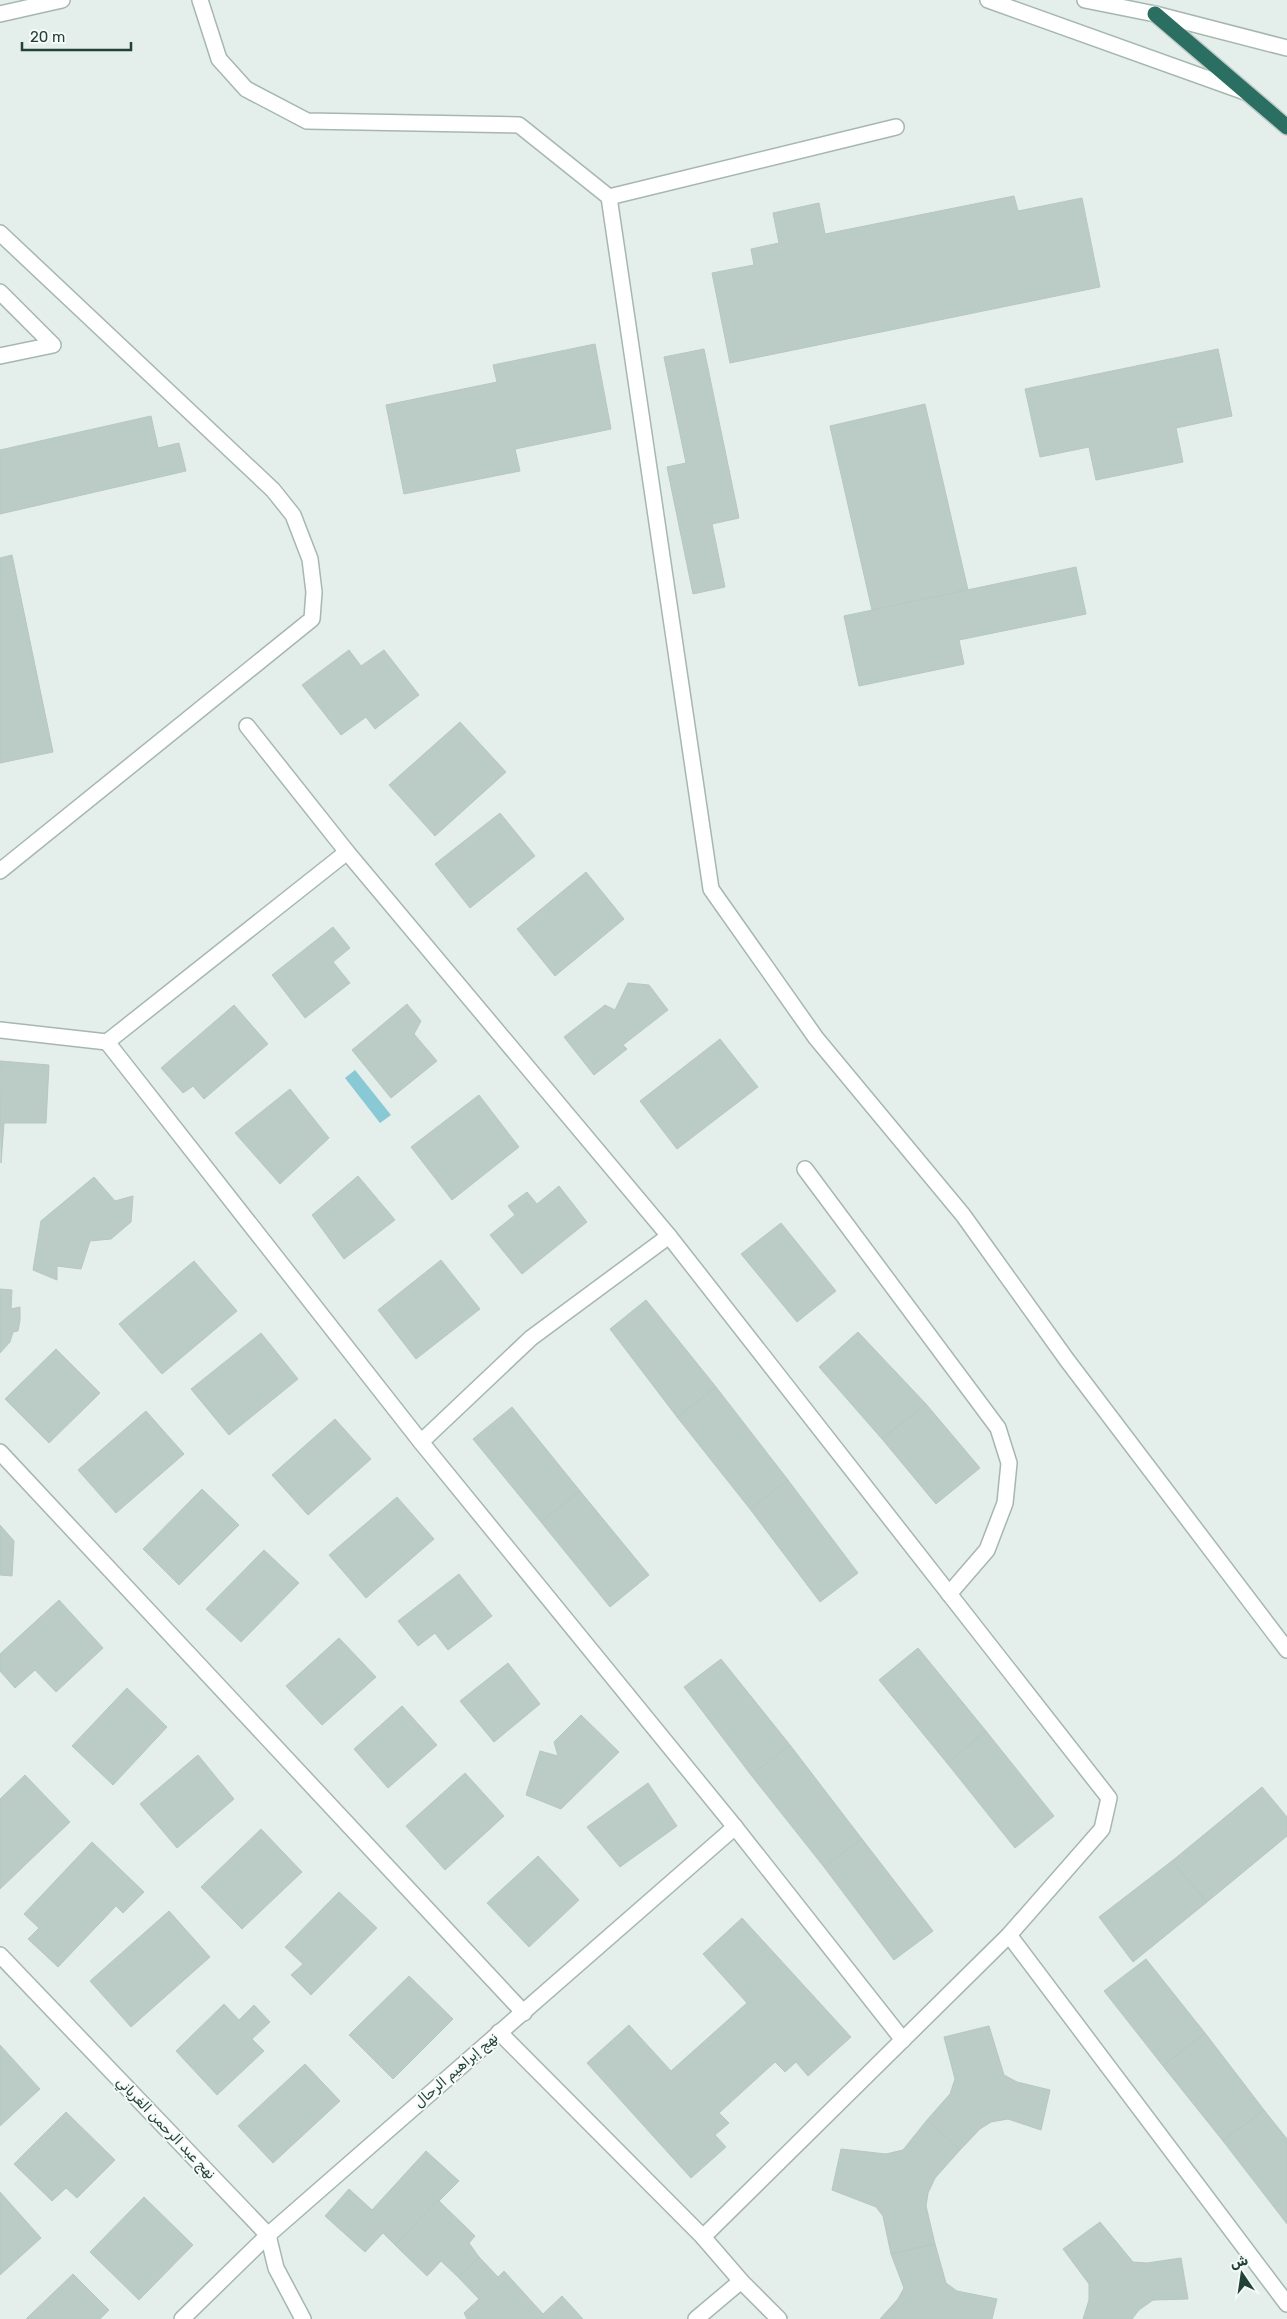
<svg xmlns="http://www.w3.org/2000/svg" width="1287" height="2319" viewBox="0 0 1287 2319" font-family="Rubik,Vazirmatn,sans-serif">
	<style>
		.water { fill: #89c9d6 }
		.building { fill: #bbccc6; stroke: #b5c8c1 }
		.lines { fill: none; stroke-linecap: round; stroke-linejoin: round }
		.minor-casing { stroke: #a6b7b1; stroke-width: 18 }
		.highway-casing { stroke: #c1cac8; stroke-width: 18 }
		.minor { stroke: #fff; stroke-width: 15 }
		.highway { stroke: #2b6f62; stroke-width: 15 }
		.labels { text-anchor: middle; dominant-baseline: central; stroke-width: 4; stroke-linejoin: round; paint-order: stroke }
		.street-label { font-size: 14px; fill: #224139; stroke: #f5faf7 }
	</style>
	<rect width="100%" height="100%" fill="#e4eeea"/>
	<path class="water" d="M355,1070L391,1115L380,1123L345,1078Z"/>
	<g class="building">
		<path d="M1014,196L1018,211L1082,198L1100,287L730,363L712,273L754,265L751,249L779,243L773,213L819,203L825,234Z"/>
		<path d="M595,344L611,429L515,449L520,471L404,494L386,405L497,382L493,365Z"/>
		<path d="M704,349L739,518L712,524L725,587L693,594L667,467L686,463L664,357Z"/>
		<path d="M1218,349L1232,416L1176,428L1183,462L1096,480L1089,447L1040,457L1025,389Z"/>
		<path d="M925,404L968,590L872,610L830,426Z"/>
		<path d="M151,416L158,448L179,443L186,471L0,514V450Z"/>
		<path d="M12,555L53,752L0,763V558Z"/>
		<path d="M1076,567L1086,614L959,640L964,664L859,686L844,616Z"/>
		<path d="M349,650L361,666L384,650L419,695L375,729L366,717L341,735L302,685Z"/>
		<path d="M460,722L506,772L435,836L389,785Z"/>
		<path d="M500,813L535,856L470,908L435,864Z"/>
		<path d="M586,872L624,919L555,976L517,929Z"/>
		<path d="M333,927L350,948L333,962L350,983L305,1018L272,975Z"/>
		<path d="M628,983L649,985L668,1010L623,1045L627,1049L594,1075L564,1037L605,1005L615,1010Z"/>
		<path d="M407,1004L421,1021L414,1034L437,1061L391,1098L352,1050Z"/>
		<path d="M234,1005L268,1044L204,1099L193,1086L183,1093L161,1068Z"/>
		<path d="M720,1039L758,1087L677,1149L640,1101Z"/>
		<path d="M0,1061L49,1065L46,1123H4L1,1163Z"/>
		<path d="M290,1089L329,1138L280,1184L235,1133Z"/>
		<path d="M479,1095L519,1147L452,1200L411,1147Z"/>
		<path d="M358,1176L395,1220L344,1259L312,1215Z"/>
		<path d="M94,1177L115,1201L133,1196L131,1222L111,1239L90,1241L81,1269L57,1266V1280L33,1270L41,1221Z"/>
		<path d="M559,1186L587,1222L522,1274L490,1235L515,1215L508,1206L527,1192L537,1204Z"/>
		<path d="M781,1223L836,1291L797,1322L741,1254Z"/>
		<path d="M441,1260L480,1309L416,1359L378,1310Z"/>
		<path d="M194,1261L237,1311L162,1374L119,1324Z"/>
		<path d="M0,1289L12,1290L11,1309L20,1307V1320L18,1331L13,1332L10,1342L0,1353Z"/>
		<path d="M646,1300L716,1387L677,1417L610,1329Z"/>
		<path d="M858,1332L926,1404L882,1439L819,1367Z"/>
		<path d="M261,1333L298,1379L229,1435L191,1389Z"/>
		<path d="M56,1349L100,1393L49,1443L5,1399Z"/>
		<path d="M716,1387L788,1480L750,1509L677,1417Z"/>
		<path d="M926,1404L980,1468L936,1504L882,1439Z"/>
		<path d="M512,1407L580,1491L541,1522L473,1439Z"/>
		<path d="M146,1411L184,1454L116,1513L78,1470Z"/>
		<path d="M335,1419L371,1459L308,1515L272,1475Z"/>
		<path d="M788,1480L858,1573L820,1602L750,1509Z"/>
		<path d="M202,1489L239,1525L179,1585L143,1549Z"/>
		<path d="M580,1491L649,1575L610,1607L541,1522Z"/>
		<path d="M397,1497L434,1539L366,1598L329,1555Z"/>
		<path d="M0,1525L14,1541L12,1576L0,1575Z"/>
		<path d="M264,1550L299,1583L241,1642L206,1609Z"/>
		<path d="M459,1574L492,1616L448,1650L435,1633L418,1646L398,1621Z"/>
		<path d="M59,1600L103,1648L56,1692L35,1670L15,1688L0,1671V1654Z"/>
		<path d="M339,1638L376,1677L322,1725L286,1686Z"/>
		<path d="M918,1648L986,1731L947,1763L879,1680Z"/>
		<path d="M721,1659L790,1745L751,1775L684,1687Z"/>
		<path d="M508,1663L540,1704L494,1742L460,1701Z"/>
		<path d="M127,1688L167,1727L113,1785L72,1746Z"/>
		<path d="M402,1706L437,1745L388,1788L354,1749Z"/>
		<path d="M581,1715L619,1752L561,1809L526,1795L540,1751L558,1756L554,1742Z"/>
		<path d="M986,1731L1054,1816L1015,1848L947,1763Z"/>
		<path d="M790,1745L862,1839L824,1867L751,1775Z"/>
		<path d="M198,1755L234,1799L177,1848L140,1804Z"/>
		<path d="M465,1773L504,1816L445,1870L406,1826Z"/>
		<path d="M25,1775L70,1822L0,1889V1799Z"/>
		<path d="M648,1783L677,1826L620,1867L587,1827Z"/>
		<path d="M1262,1787L1287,1817V1836L1207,1902L1172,1861Z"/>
		<path d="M261,1829L302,1872L242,1929L201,1887Z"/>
		<path d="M862,1839L933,1931L894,1960L824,1867Z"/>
		<path d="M92,1842L144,1892L123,1913L116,1906L58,1967L28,1939L39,1928L24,1914Z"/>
		<path d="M538,1856L579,1900L529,1947L487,1903Z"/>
		<path d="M1172,1861L1207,1902L1133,1962L1099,1917Z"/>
		<path d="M339,1892L377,1928L311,1995L291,1975L303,1964L285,1947Z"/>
		<path d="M169,1911L210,1957L131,2027L90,1981Z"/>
		<path d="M742,1918L851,2037L808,2076L796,2062L785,2072L775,2062L719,2113L729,2123L715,2135L726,2147L691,2178L587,2063L629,2025L671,2071L747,2003L703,1954Z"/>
		<path d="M1146,1959L1205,2033L1163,2066L1104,1991Z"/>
		<path d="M409,1976L453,2019L393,2079L349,2035Z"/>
		<path d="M224,2004L239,2020L254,2005L270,2022L252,2039L264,2051L217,2095L176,2051Z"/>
		<path d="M989,2026L1004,2075L1017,2082L1050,2090L1041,2130L1008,2119L991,2122L980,2129L960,2150L927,2120L950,2094L955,2079L944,2037Z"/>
		<path d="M1205,2033L1264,2110L1223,2141L1163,2066Z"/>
		<path d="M0,2045L40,2089L0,2126Z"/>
		<path d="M305,2064L340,2101L273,2163L238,2126Z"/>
		<path d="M1264,2110L1287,2139V2224L1223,2141Z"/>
		<path d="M66,2112L115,2160L77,2198L66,2188L52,2201L14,2164Z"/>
		<path d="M927,2120L960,2150L935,2178L928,2193L926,2206L935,2244L891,2254L883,2216L876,2207L832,2190L841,2149L886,2154L903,2150Z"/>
		<path d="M426,2151L459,2181L395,2245L383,2233L365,2252L325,2216L349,2189L372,2210Z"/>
		<path d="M0,2192L41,2238L0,2275Z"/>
		<path d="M144,2197L193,2245L139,2300L90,2252Z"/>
		<path d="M438,2200L475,2236L469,2243L479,2257L458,2277L441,2261L427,2276L395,2245Z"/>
		<path d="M1100,2222L1133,2262L1147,2263L1181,2258L1188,2299L1153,2300L1139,2310L1132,2319H1083L1089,2300V2284L1063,2249Z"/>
		<path d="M935,2244L946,2283L957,2291L997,2299L992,2319H880L898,2299L904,2288L891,2254Z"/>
		<path d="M479,2257L498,2277L504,2271L543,2314L562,2296L583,2319H467L464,2313L479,2299L458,2277Z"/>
		<path d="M73,2274L109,2310L100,2319H26Z"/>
	</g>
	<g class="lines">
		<g class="minor-casing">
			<g id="minor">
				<path d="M200,0L219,59L246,89L307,121L519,125L609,197L711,889L816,1038L963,1215L1067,1360L1287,1650"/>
				<path d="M988,0L1245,92"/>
				<path d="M1085,0L1155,14L1287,48"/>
				<path d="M0,14L62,0"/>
				<path d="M609,197L896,127"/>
				<path d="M0,233L273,490L293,515L310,559L314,592L312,619L0,871"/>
				<path d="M0,292L53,345L0,356"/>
				<path d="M247,726L347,852L669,1236L1109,1798L1102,1829L1009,1935L703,2237"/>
				<path d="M0,1030L107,1042L347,852"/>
				<path d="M107,1042L421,1442L735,1827L903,2040"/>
				<path d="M805,1169L998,1428L1009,1463L1005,1503L987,1550L949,1594"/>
				<path d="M421,1442L531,1338L669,1236"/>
				<path d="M0,1452L524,2013"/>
				<path d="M1009,1935L1287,2304"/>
				<path d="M0,1955L268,2235L276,2268L303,2319"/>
				<path d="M499,2032L703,2237L741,2281L779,2319"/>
				<path d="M182,2319L268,2235L735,1827"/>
				<path d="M696,2319L741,2281"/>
			</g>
		</g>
		<g class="highway-casing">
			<path id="highway" d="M1155,14L1287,127"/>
		</g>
		<use href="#minor" class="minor"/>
		<use href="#highway" class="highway"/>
	</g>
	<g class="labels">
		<g class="street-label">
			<text transform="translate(456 2070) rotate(-41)">نهج إبراهيم الرحال</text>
			<text transform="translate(166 2128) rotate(46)">نهج عبد الرحمن الغرياني</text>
		</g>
	</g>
	<g transform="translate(1242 2274) rotate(347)" stroke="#f5faf7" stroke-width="4" paint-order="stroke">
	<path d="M0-4L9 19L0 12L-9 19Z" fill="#224139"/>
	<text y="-8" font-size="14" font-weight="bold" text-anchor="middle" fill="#224139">ش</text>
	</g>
	<path d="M22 42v8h109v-8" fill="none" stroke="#224139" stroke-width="2.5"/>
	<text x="30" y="42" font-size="15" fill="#224139" stroke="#f5faf7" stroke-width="4" paint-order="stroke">20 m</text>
</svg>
